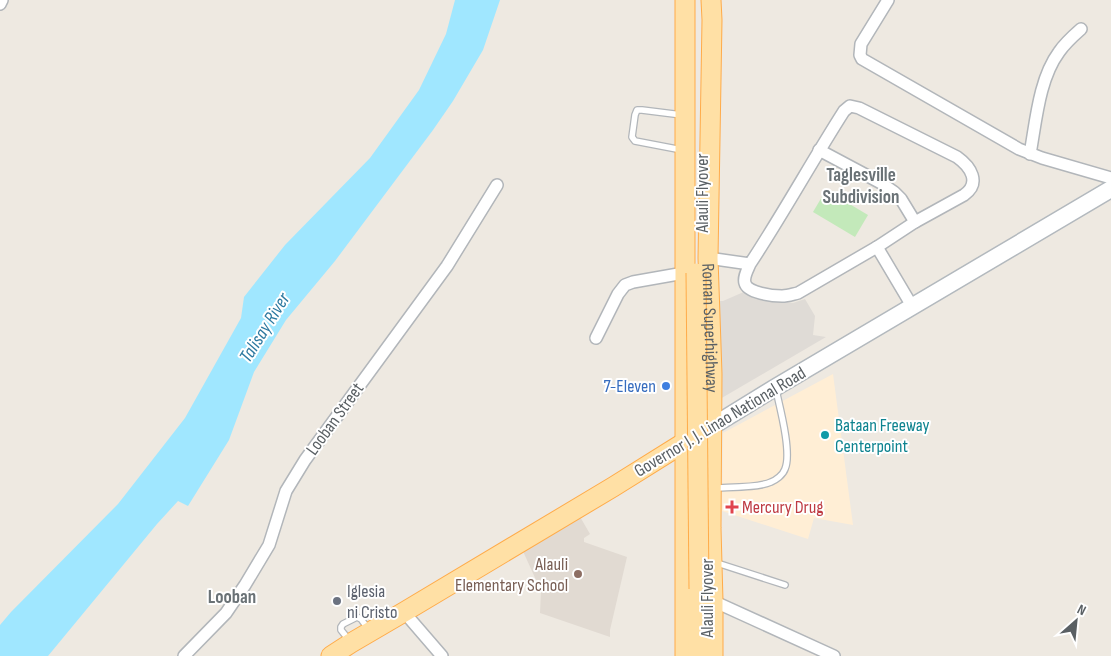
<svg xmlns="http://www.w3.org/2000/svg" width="1111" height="656" viewBox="0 0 1111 656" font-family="'Sofia Sans Condensed',sans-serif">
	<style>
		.commercial { fill: #ffeed5 }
		.industrial { fill: #dfdbd6 }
		.education { fill: #e1dad2 }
		.green { fill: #c3e9ba }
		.water { fill: #a0e7ff }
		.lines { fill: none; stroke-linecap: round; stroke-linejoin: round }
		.lane-casing { stroke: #b2b6ba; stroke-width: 8 }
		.street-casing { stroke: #b2b6ba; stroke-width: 14 }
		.secondary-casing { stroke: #b3b9be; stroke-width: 19 }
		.primary-casing { stroke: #ffab49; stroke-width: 21 }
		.lane { stroke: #fff; stroke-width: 5.5 }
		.street { stroke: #fff; stroke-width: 11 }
		.secondary { stroke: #fff; stroke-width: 16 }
		.primary { stroke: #ffe0a5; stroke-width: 19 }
		.primary-bridge-casing { stroke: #ffab49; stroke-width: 21; stroke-linecap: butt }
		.primary-bridge { stroke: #ffe0a5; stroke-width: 19 }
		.shop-dot { fill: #3f7fe0; stroke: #fff; stroke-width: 2 }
		.culture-dot { fill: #0f9aa8; stroke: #fff; stroke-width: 2 }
		.health-dot { fill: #e0444e; stroke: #fff; stroke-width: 2 }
		.education-dot { fill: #8d6e63; stroke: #fff; stroke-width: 2 }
		.worship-dot { fill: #6b7280; stroke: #fff; stroke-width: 2 }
		.labels { text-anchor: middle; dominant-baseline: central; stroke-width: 4; stroke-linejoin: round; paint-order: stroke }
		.street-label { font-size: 18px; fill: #5a6064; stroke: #fff }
		.shop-label { font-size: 18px; fill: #366cbe; stroke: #fff; text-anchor: end }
		.culture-label { font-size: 18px; fill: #0d838f; stroke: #fff; text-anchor: start }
		.health-label { font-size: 18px; fill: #be3a42; stroke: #fff; text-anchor: start }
		.education-label { font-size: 18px; fill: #785e54; stroke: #fff; text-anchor: end }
		.worship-label { font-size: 18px; fill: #5b616d; stroke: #fff; text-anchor: start }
		.neighbourhood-label { font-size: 19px; font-weight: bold; fill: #6a7276; stroke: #fff }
		.water-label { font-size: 19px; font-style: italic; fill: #2d79a0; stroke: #fff }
	</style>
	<rect width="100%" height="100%" fill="#eee9e1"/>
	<path class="commercial" d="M833,374L853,525L814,518L808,539L722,511L723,433Z"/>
	<path class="industrial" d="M746,291L753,296L793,303L805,299L815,316L813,335L826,337L720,399L717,301H723Z"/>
	<path class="education" d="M579,515L590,534L584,538V542L627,557L610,630V637L540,613L541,591L522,549Z"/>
	<path class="green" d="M826,190L868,215L855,237L813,212Z"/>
	<path class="water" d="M455,0H500L483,50L453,101L433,130L335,261L286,320L254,372L229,440L188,506L178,501L157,524L48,656H0V625L11,612L118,504L185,418L241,318L244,297L285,245L370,158L419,90L446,34Z"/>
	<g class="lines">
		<g class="lane-casing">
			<g id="lane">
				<path d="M682,150L635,141L632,137L635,115L637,110H642L682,115"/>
				<path d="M714,488C728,487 759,488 771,482C776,480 783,475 785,469C792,453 780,408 776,390"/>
				<path d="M714,562L785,585"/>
				<path d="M349,640L341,630V627L343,624L357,617L361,619L369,630"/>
			</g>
		</g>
		<g class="street-casing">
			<g id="street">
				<path d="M888,0L861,44L860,55L862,59L1019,149L1042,158L1111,178"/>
				<path d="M0,4L2,0"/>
				<path d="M819,150L881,183L894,192L901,199L915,222"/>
				<path d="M1030,154C1036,121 1039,79 1059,52C1065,43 1073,36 1081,29"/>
				<path d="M877,247L912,306"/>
				<path d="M708,258L750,264C748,269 743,277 745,283C747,293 773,296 782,296C788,296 793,294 798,293L877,247L915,222L964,195C981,183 971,167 957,157L859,108L850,106L844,111C812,161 783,214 750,264"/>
				<path d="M596,338L618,294L625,285L633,282L684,273"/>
				<path d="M713,601L834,656"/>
				<path d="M404,612L442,656"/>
				<path d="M184,656L226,613L245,585L269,545L286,491L305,460L447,266L497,185"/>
			</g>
		</g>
		<g class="secondary-casing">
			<path id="secondary" d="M711,427L776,387L1111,189"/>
		</g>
		<g class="primary-casing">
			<g id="primary">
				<path d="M685,0V656"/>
				<path id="s1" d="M711,0L712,20L708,258L712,374L711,528L713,601V656"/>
				<path d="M331,656L351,643L404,612L613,487L693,437"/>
				<path d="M698,656L699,589"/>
			</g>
		</g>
		<use href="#lane" class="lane"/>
		<use href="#street" class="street"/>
		<use href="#secondary" class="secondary"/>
		<use href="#primary" class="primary"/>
		<g class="primary-bridge-casing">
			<path id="primary-bridge" d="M696,273L699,589"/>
		</g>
		<use href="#primary-bridge" class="primary-bridge"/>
	</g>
	<circle class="shop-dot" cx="666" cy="386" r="5"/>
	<circle class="culture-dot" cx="825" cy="435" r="5"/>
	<path class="health-dot" d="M729.5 499.5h5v5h5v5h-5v5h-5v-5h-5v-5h5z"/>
	<circle class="education-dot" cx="578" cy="574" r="5"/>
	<circle class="worship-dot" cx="337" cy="601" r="5"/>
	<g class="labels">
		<g class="street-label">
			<text transform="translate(702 193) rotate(-90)">Alauli Flyover</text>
			<text stroke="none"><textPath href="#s1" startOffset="328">Roman Superhighway</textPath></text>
			<text transform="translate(335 419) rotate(-54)">Looban Street</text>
			<text transform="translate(720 422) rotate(-31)">Governor J. J. Linao National Road</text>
			<text transform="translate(707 598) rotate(-90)">Alauli Flyover</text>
		</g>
		<g class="shop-label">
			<text x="656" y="386">7-Eleven</text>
		</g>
		<g class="culture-label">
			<text x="835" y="425">Bataan Freeway<tspan x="835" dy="21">Centerpoint</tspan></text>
		</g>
		<g class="health-label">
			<text x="742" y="507">Mercury Drug</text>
		</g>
		<g class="education-label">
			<text x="568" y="564">Alauli<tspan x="568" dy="21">Elementary School</tspan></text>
		</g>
		<g class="worship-label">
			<text x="347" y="591">Iglesia<tspan x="347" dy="21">ni Cristo</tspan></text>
		</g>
		<g class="neighbourhood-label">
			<text x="861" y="175">Taglesville<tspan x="861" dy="22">Subdivision</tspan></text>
			<text x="232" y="597">Looban</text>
		</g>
		<g class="water-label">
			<text transform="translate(265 328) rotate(-58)">Talisay River</text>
		</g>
	</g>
	<g transform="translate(1076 621) rotate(27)" stroke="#ffffff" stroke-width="4" paint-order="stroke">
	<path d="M0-4L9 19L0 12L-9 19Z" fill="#5a6064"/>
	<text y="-8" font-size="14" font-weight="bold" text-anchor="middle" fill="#5a6064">N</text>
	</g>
</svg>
